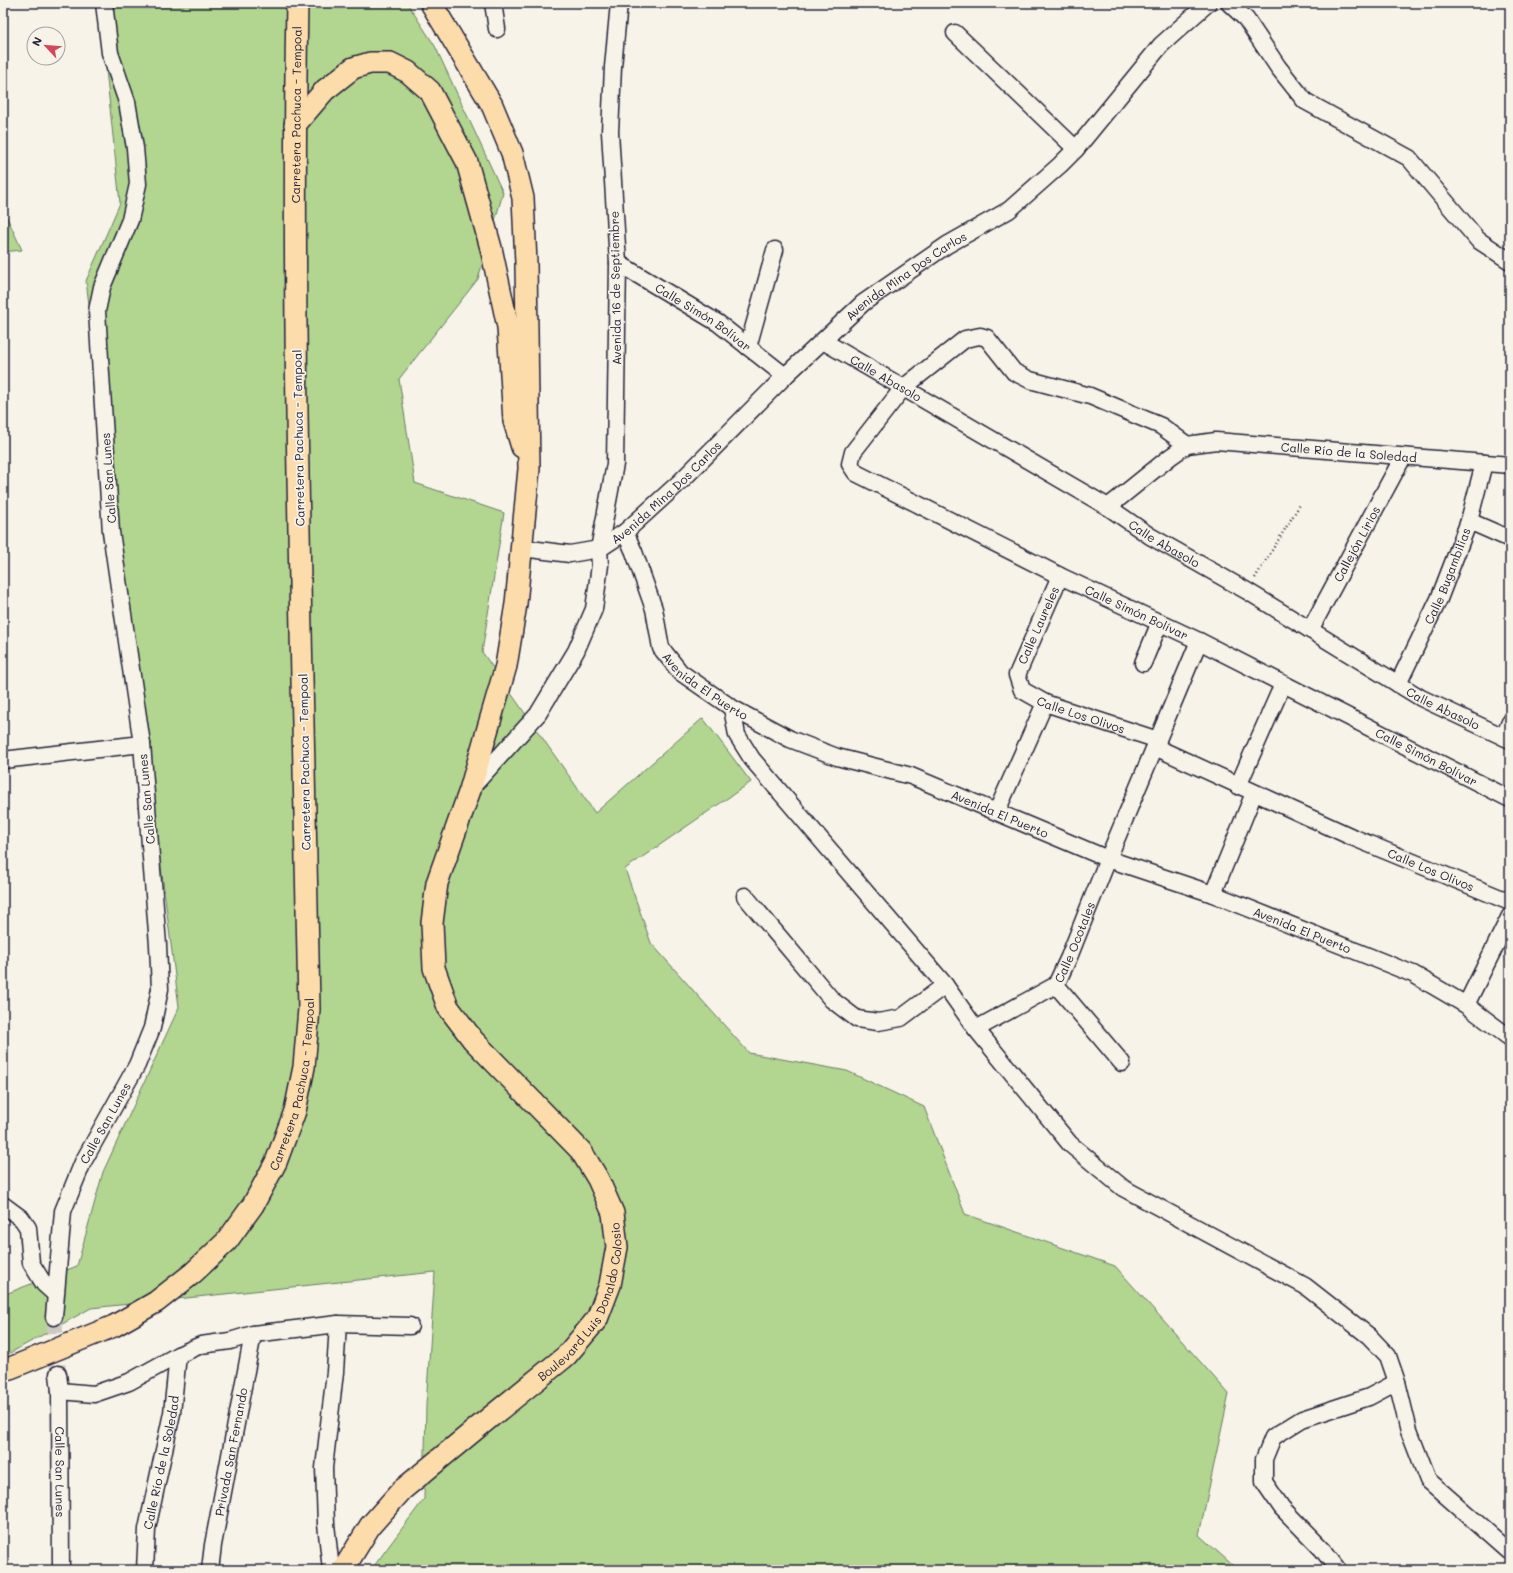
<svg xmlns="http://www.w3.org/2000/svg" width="1513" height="1573" viewBox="0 0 1513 1573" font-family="Mali,sans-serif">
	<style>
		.green { fill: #b2d590; stroke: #6a7c66 }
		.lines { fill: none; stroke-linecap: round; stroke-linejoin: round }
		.minor-tunnel { stroke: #ccc9c5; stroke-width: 16; stroke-dasharray: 16 8; stroke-linecap: butt }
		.minor-casing { stroke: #22223b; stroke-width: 19 }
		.major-casing { stroke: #22223b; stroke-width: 24 }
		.path { stroke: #22223b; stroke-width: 2.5; stroke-dasharray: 1 3; stroke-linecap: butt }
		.minor { stroke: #f7f3e8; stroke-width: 16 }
		.major { stroke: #fddcac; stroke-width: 21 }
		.labels { text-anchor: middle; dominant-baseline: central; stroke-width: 3.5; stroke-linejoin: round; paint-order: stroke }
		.street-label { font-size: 12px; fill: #22223b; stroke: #f7f3e8 }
	</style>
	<rect width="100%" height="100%" fill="#f7f3e8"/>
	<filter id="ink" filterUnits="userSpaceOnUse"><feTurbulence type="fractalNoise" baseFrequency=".025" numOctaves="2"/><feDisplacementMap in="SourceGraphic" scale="8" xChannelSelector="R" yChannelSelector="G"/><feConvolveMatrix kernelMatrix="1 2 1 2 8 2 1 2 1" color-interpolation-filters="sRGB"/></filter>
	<g filter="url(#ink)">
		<g class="green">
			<path d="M99,3H407L435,46L503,193L478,279L399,379L415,483L504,513L482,652L595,813L703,718L751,782L625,869L651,943L749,1053L847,1071L924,1107L965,1214L1115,1266L1229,1394L1199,1535L1238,1570H371L424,1499L426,1405L435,1272L91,1308L3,1357V1295L77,1266L103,1172L179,1007L86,281L120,203Z"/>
			<path d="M3,210L4,211L22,250L3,252Z"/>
		</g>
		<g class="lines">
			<path class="minor-tunnel" d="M54,1317L58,1374"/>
			<g class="minor-casing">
				<g id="minor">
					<path d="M493,3L497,29"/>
					<path d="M1229,3L1246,19L1278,67L1305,101L1409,158L1478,240L1510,261"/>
					<path d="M955,33L1076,149"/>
					<path id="s1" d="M618,263L718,323L785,376"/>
					<path id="s2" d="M823,341L1108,507L1150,536L1247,591L1421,698L1510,740"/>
					<path d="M748,347L775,250"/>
					<path id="s3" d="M1187,445L1161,426L1090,396L1030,380L1014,372L987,338L980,336L965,339L903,388L853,452L850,464L856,473L1060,576L1199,641L1510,799"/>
					<path id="s4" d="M1108,507L1170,457L1187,445L1216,441L1510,465"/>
					<path d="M1469,521L1510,539"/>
					<path id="s5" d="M625,532L634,552L654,609L661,648L680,672L732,708L790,739L837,757L911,776L1108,859L1213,894L1413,974L1466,1005L1510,1038"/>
					<path id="s6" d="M522,548L570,554L599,549L625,532L681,481L785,376L863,303L947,245L1009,210L1060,165L1076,149L1161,45L1208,3"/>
					<path id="s7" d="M1060,576L1017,675L1022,690L1045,703L1158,740"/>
					<path id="s8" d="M1310,630L1403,457"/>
					<path d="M1143,663L1160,622"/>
					<path id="s9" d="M1398,684L1439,599L1469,521L1484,463"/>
					<path d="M732,708L737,735L752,759L945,985L976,1029L1070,1144L1123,1188L1305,1286L1369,1336L1388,1356L1397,1382L1409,1431L1428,1480L1510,1552"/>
					<path d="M1504,737L1510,722"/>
					<path id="s10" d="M1155,747L1352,837L1510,902"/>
					<path d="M3,760L142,744"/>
					<path d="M1238,786L1283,684"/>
					<path d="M472,787L538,714L576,651L594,609L600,565L599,549L615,464L618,263L610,132L613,67L619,3"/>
					<path d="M997,811L1045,703"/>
					<path d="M1213,894L1254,793"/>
					<path d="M745,896L832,1000L857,1019L878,1022L901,1018L945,985"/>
					<path d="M1056,985L1122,1063"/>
					<path d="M1466,1005L1510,916"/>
					<path id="s11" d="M976,1029L1056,985L1069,957L1108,859L1199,641"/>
					<path d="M3,1205L22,1219L28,1228L31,1263L44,1284L55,1294"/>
					<path id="s12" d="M54,1317L63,1211L83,1162L137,1065L152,1028L160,989L158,945L142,744L111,532L97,311L102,287L130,220L138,184L135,148L127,102L110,53L104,3"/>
					<path id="s13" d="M58,1374L60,1391L61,1570"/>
					<path d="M60,1391L94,1394L129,1382L178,1355L201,1345L230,1341L253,1334L338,1324L410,1326"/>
					<path id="s14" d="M145,1570L147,1529L172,1413L178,1355"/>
					<path id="s15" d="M210,1570L213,1545L253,1334"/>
					<path d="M331,1570L326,1524L324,1468L335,1372L338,1324"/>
					<path d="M1338,1570L1322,1549L1282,1508L1264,1482V1459L1273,1437L1302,1419L1369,1397L1397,1382"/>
				</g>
			</g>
			<g class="major-casing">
				<g id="major">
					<path d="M295,125L325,90L353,68L370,63H390L408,72L430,91L467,162L491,248L508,327L514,421L522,447"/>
					<path id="s16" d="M3,1371L114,1326L156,1302L193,1273L227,1241L253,1205L276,1162L295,1111L304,1067L309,1009C303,674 291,338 297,3"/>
					<path id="s17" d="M343,1570L370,1526L402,1490L488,1419L566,1356L597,1319L610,1285L617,1247L613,1213L598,1179L581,1151L473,1040L448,1007L434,968L432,923L437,883L470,790L506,666L516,604L529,469L526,263L523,198L512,153L492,105L431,3"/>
				</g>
			</g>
			<path class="path" d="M1255,578L1301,503"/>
			<use href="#minor" class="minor"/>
			<use href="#major" class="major"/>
		</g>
	</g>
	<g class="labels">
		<g class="street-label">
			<text stroke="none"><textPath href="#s16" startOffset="1407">Carretera Pachuca - Tempoal</textPath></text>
			<text stroke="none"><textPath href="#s6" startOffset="490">Avenida Mina Dos Carlos</textPath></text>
			<text transform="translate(615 288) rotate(-91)">Avenida 16 de Septiembre</text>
			<text stroke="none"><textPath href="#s1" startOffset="101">Calle Simón Bolívar</textPath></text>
			<text stroke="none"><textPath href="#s2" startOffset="73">Calle Abasolo</textPath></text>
			<text transform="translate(298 438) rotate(-91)">Carretera Pachuca - Tempoal</text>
			<text stroke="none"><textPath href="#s4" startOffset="263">Calle Río de la Soledad</textPath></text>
			<text transform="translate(108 478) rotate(-94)">Calle San Lunes</text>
			<text stroke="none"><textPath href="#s6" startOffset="166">Avenida Mina Dos Carlos</textPath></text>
			<text stroke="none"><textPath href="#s2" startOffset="397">Calle Abasolo</textPath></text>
			<text stroke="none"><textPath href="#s8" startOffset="98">Callejón Lirios</textPath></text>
			<text stroke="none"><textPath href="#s9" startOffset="119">Calle Bugambilias</textPath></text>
			<text stroke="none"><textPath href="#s3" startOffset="752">Calle Simón Bolívar</textPath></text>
			<text transform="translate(1038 625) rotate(-66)">Calle Laureles</text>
			<text stroke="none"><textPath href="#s5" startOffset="181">Avenida El Puerto</textPath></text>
			<text stroke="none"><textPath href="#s2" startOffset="721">Calle Abasolo</textPath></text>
			<text stroke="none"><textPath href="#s7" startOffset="188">Calle Los Olivos</textPath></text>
			<text stroke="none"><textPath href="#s3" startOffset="1076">Calle Simón Bolívar</textPath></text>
			<text transform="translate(304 762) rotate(-91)">Carretera Pachuca - Tempoal</text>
			<text transform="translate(146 799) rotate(-95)">Calle San Lunes</text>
			<text stroke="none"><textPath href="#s5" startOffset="505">Avenida El Puerto</textPath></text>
			<text stroke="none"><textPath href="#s10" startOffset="302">Calle Los Olivos</textPath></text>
			<text stroke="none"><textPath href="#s5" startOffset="829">Avenida El Puerto</textPath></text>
			<text stroke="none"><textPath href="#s11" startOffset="138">Calle Ocotales</textPath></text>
			<text stroke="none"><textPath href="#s16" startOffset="435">Carretera Pachuca - Tempoal</textPath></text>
			<text stroke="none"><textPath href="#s12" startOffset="204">Calle San Lunes</textPath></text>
			<text stroke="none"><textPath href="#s17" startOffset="368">Boulevard Luis Donaldo Colosio</textPath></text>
			<text stroke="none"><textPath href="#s15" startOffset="120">Privada San Fernando</textPath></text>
			<text stroke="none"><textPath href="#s14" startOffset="109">Calle Río de la Soledad</textPath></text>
			<text stroke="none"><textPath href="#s13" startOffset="98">Calle San Lunes</textPath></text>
		</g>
	</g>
	<rect width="1513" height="1573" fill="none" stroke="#f7f3e8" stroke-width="16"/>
	<rect x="8" y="8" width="1497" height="1557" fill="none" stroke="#22223b" stroke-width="1.5" filter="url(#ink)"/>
	<g transform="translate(46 46) rotate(296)"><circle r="19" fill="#f7f3e8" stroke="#a29fa3"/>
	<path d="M0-3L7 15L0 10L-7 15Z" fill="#d1495b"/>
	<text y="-6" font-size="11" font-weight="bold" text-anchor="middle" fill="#22223b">N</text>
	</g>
</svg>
